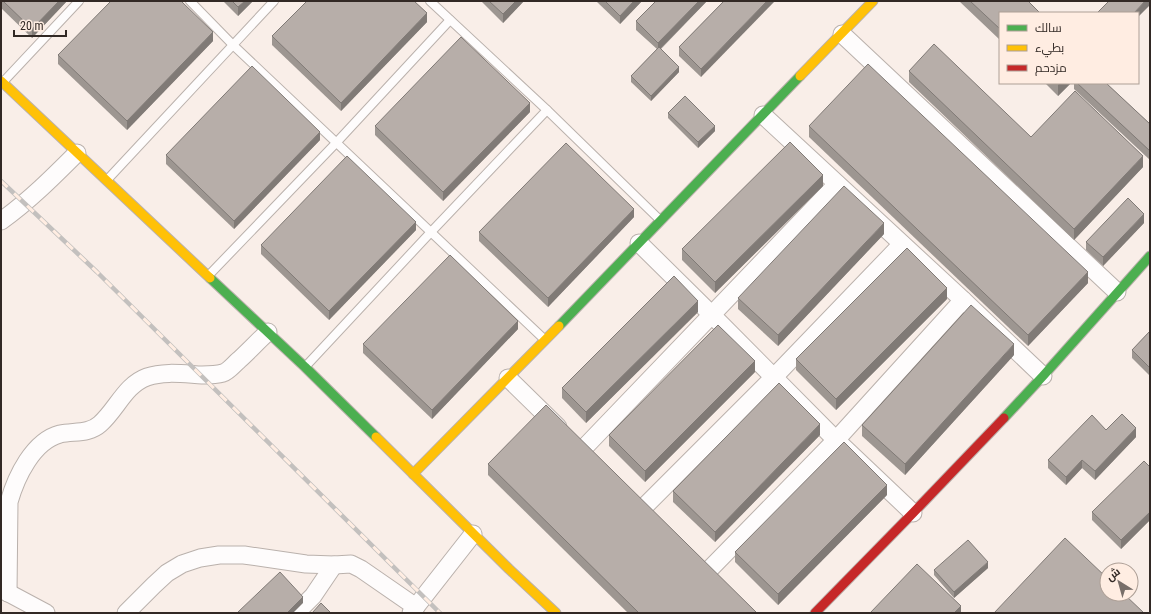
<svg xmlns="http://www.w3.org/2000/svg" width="1151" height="614" viewBox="0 0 1151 614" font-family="'Roboto Condensed',Cairo,sans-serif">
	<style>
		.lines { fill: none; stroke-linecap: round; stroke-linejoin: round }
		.lane-casing { stroke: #bab1ac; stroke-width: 10 }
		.street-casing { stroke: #bab1ac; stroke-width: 19 }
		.fast-casing { stroke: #bab1ac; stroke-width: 11 }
		.slow-casing { stroke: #bab1ac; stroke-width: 11 }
		.jam-casing { stroke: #bab1ac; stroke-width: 11 }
		.lane { stroke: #fefcfc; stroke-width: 8 }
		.street { stroke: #fefcfc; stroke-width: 17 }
		.fast { stroke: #4caf50; stroke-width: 9 }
		.slow { stroke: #ffc107; stroke-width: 9 }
		.jam { stroke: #c62828; stroke-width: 9 }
		.rail-casing { stroke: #c3c0be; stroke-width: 4.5 }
		.rail { stroke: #ffede2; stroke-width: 3; stroke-dasharray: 9; stroke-linecap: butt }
		.wall { fill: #9d9691 }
		.shaded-wall { fill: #807a76 }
		.building { fill: #b7aea9; stroke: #807a76 }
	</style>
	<rect width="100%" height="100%" fill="#f9eee8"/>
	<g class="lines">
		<g class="lane-casing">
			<g id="lane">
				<path d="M190,1L233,45L544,339"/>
				<path d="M430,1L547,110L660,220"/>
				<path d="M3,82L79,1"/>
				<path d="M107,180L274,1"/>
				<path d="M209,275L336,143L450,20"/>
				<path d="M305,367L431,232L547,110"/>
			</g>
		</g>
		<g class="street-casing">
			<g id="street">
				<path d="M842,34L1117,292"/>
				<path d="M763,115L963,300L1043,376"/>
				<path d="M1,221C29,201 53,177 77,153"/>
				<path d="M639,243L712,315L836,440L913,513"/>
				<path d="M508,378L558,427"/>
				<path d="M582,450L837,184"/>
				<path d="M642,509L774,377L902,244"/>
				<path d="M707,572L836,440L963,300"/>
				<path d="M1,589L46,613"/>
				<path d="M8,593L9,502C16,477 33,441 60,434C74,431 89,434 100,424C117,409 125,385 147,377C164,371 184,374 202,375C209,375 216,375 223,373C229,371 234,364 239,360C249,351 258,341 268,332"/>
				<path d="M126,613L154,585L167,573L182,564L200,558L219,555H244L306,564L334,565L351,564L361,569L416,607"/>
				<path d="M296,613L313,596L334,565"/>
				<path d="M411,613L473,534"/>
			</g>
		</g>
		<g class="fast-casing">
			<g id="fast">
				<path d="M210,278L305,367L376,437"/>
				<path d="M559,326L800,76"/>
				<path d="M1004,418L1043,376L1150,256"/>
			</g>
		</g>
		<g class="slow-casing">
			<g id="slow">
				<path d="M800,76L873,1"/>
				<path d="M1,81L210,278"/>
				<path d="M376,437L509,569L556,613"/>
				<path d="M413,474L559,326"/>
			</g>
		</g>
		<g class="jam-casing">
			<path id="jam" d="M815,613L913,513L1004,418"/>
		</g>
		<use href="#lane" class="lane"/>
		<use href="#street" class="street"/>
		<use href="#fast" class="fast"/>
		<use href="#slow" class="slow"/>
		<use href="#jam" class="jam"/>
		<g class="rail-casing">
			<path id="rail" d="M1,181L97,272L440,613"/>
		</g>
		<use href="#rail" class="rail"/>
	</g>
	<g class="wall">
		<path d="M1,1H67L32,38L1,8Z"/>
		<path d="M223,1H253L238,16Z"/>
		<path d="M481,1H524L503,23Z"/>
		<path d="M597,1H642L620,24L597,2Z"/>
		<path d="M656,1H707L661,49L679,72L651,101L631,82V76L657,49L636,30V21Z"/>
		<path d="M724,1L701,77L679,56V47Z"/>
		<path d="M959,1H1031L1029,2L1000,13V40Z"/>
		<path d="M427,22L341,111L272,45V36Z"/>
		<path d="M213,41L127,130L58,64V55Z"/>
		<path d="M909,71L1031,137L1143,167L1074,240L909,82Z"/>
		<path d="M1045,83H1071L1058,96Z"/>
		<path d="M1074,83H1106L1150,124V160L1074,89Z"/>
		<path d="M530,112L443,201L375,135V126Z"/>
		<path d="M668,113L715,131L698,148L668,118Z"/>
		<path d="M809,126L1088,283L1028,346L809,137Z"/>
		<path d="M320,140L234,229L166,164V155Z"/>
		<path d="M823,186L715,293L682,260V249Z"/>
		<path d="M634,217L548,307L479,241V232Z"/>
		<path d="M1144,223L1103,266L1086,250V242Z"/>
		<path d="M416,230L329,320L261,254V245Z"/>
		<path d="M884,234L778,346L738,309V298Z"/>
		<path d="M947,299L836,410L796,370V359Z"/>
		<path d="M698,312L586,423L562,398V388Z"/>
		<path d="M518,329L432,419L363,353V344Z"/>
		<path d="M1150,331V376L1132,358V350Z"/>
		<path d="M1014,355L905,475L862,436V425Z"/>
		<path d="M755,372L645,482L609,446V435Z"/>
		<path d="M1106,430L1136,437L1095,480L1082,468L1066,485L1048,468V460Z"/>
		<path d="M820,435L715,542L673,502V491Z"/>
		<path d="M488,464L757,613H628L488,475Z"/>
		<path d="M1150,467V520L1121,549L1092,520V512Z"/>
		<path d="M887,495L778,605L735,562V552Z"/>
		<path d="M988,568L954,598L934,575V570Z"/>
	</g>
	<g class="shaded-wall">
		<path d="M59,1H67L32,38V29Z"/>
		<path d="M245,1H253L238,16V7Z"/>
		<path d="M516,1H524L503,23V14Z"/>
		<path d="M634,1H642L620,24V16Z"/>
		<path d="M699,1H707L658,51V43Z"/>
		<path d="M767,1H775L701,77V69Z"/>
		<path d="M1145,1H1150V5L1138,17V13H1134Z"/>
		<path d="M427,13V22L341,111V103Z"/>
		<path d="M213,32V41L127,130V121Z"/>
		<path d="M679,67V72L651,101V96Z"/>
		<path d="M1060,83H1071L1058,96V85Z"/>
		<path d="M530,103V112L443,201V192Z"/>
		<path d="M715,126V131L698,148V142Z"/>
		<path d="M320,132V140L234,229V221Z"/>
		<path d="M1143,156V167L1074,240V229Z"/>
		<path d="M823,175V186L715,293V282Z"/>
		<path d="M634,209V217L548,307V298Z"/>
		<path d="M1144,214V223L1103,266V257Z"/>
		<path d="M416,222V230L329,320V311Z"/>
		<path d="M884,223V234L778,346V335Z"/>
		<path d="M1088,272V283L1028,346V335Z"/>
		<path d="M947,288V299L836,410V399Z"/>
		<path d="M698,301V312L586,423V412Z"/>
		<path d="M518,321V329L432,419V410Z"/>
		<path d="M1014,344V355L905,475V464Z"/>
		<path d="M755,361V372L645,482V471Z"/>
		<path d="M820,424V435L715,542V532Z"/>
		<path d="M1136,428V437L1095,480V471Z"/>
		<path d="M1082,460V468L1066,485V477Z"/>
		<path d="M887,485V495L778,605V594Z"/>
		<path d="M1150,512V520L1121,549V540Z"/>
		<path d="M988,562V568L954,598V592Z"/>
		<path d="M303,597V603L293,613H287Z"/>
		<path d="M961,606V613H954Z"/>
	</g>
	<g class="building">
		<path d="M3,1H59L32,29Z"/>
		<path d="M111,1H181L213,32L127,121L58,55Z"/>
		<path d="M232,1H245L238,7Z"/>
		<path d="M307,1H414L427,13L341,103L272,36Z"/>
		<path d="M489,1H516L503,14Z"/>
		<path d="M605,1H634L620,16Z"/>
		<path d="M656,1H699L658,43L636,21Z"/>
		<path d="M724,1H767L701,69L679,47Z"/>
		<path d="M970,1H1028L1040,13H1000V29Z"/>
		<path d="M1109,1H1145L1134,13H1097Z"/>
		<path d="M461,37L530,103L443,192L375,126Z"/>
		<path d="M934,44L1031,137L1075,91L1143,156L1074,229L909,71Z"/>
		<path d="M659,47L679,67L651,96L631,76Z"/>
		<path d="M868,64L1088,272L1028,335L809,126Z"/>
		<path d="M252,66L320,132L234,221L166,155Z"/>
		<path d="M1077,83H1106L1150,124V151Z"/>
		<path d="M685,96L715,126L698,142L668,113Z"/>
		<path d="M790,142L823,175L715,282L682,249Z"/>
		<path d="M566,143L634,209L548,298L479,232Z"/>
		<path d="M347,156L416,222L329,311L261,245Z"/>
		<path d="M844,186L884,223L778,335L738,298Z"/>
		<path d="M1128,198L1144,214L1103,257L1086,242Z"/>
		<path d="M907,248L947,288L836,399L796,359Z"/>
		<path d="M450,255L518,321L432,410L363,344Z"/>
		<path d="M674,276L698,301L586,412L562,388Z"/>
		<path d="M971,305L1014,344L905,464L862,425Z"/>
		<path d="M718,325L755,361L645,471L609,435Z"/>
		<path d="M1150,331V368L1132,350Z"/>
		<path d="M779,383L820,424L715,532L673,491Z"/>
		<path d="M546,405L757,613H639L488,464Z"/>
		<path d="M1122,414L1136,428L1095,471L1082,460L1066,477L1048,460L1092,415L1106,430Z"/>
		<path d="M844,442L887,485L778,594L735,552Z"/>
		<path d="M1144,461L1150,467V512L1121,540L1092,512Z"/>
		<path d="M1065,538L1107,578V594H1124L1144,613H994Z"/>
		<path d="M968,540L988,562L954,592L934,570Z"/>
		<path d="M917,564L961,606L954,613H870Z"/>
		<path d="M280,572L303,597L287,613H237Z"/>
		<path d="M321,603L331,613H312Z"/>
	</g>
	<rect width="1151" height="614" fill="none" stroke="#322925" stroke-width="4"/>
	<rect x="999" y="12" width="140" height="72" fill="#ffede2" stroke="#ad9f96"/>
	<rect x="1007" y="25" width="20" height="6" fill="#4caf50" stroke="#ad9f96"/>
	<text x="1035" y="32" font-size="12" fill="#322925">سالك</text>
	<rect x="1007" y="45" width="20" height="6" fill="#ffc107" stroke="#ad9f96"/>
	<text x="1035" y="52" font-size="12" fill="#322925">بطيء</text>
	<rect x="1007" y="65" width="20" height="6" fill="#c62828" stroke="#ad9f96"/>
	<text x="1035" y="72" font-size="12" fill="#322925">مزدحم</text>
	<g transform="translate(1119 582) rotate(323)"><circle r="19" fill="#ffede2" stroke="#ad9f96"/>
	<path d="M0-3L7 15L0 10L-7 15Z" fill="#786e69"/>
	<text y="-6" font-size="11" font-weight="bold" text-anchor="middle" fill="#322925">ش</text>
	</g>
	<path d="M14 30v6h52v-6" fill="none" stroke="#322925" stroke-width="2"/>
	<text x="20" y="30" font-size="12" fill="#322925" stroke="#ffede2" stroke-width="3" paint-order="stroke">20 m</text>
</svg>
